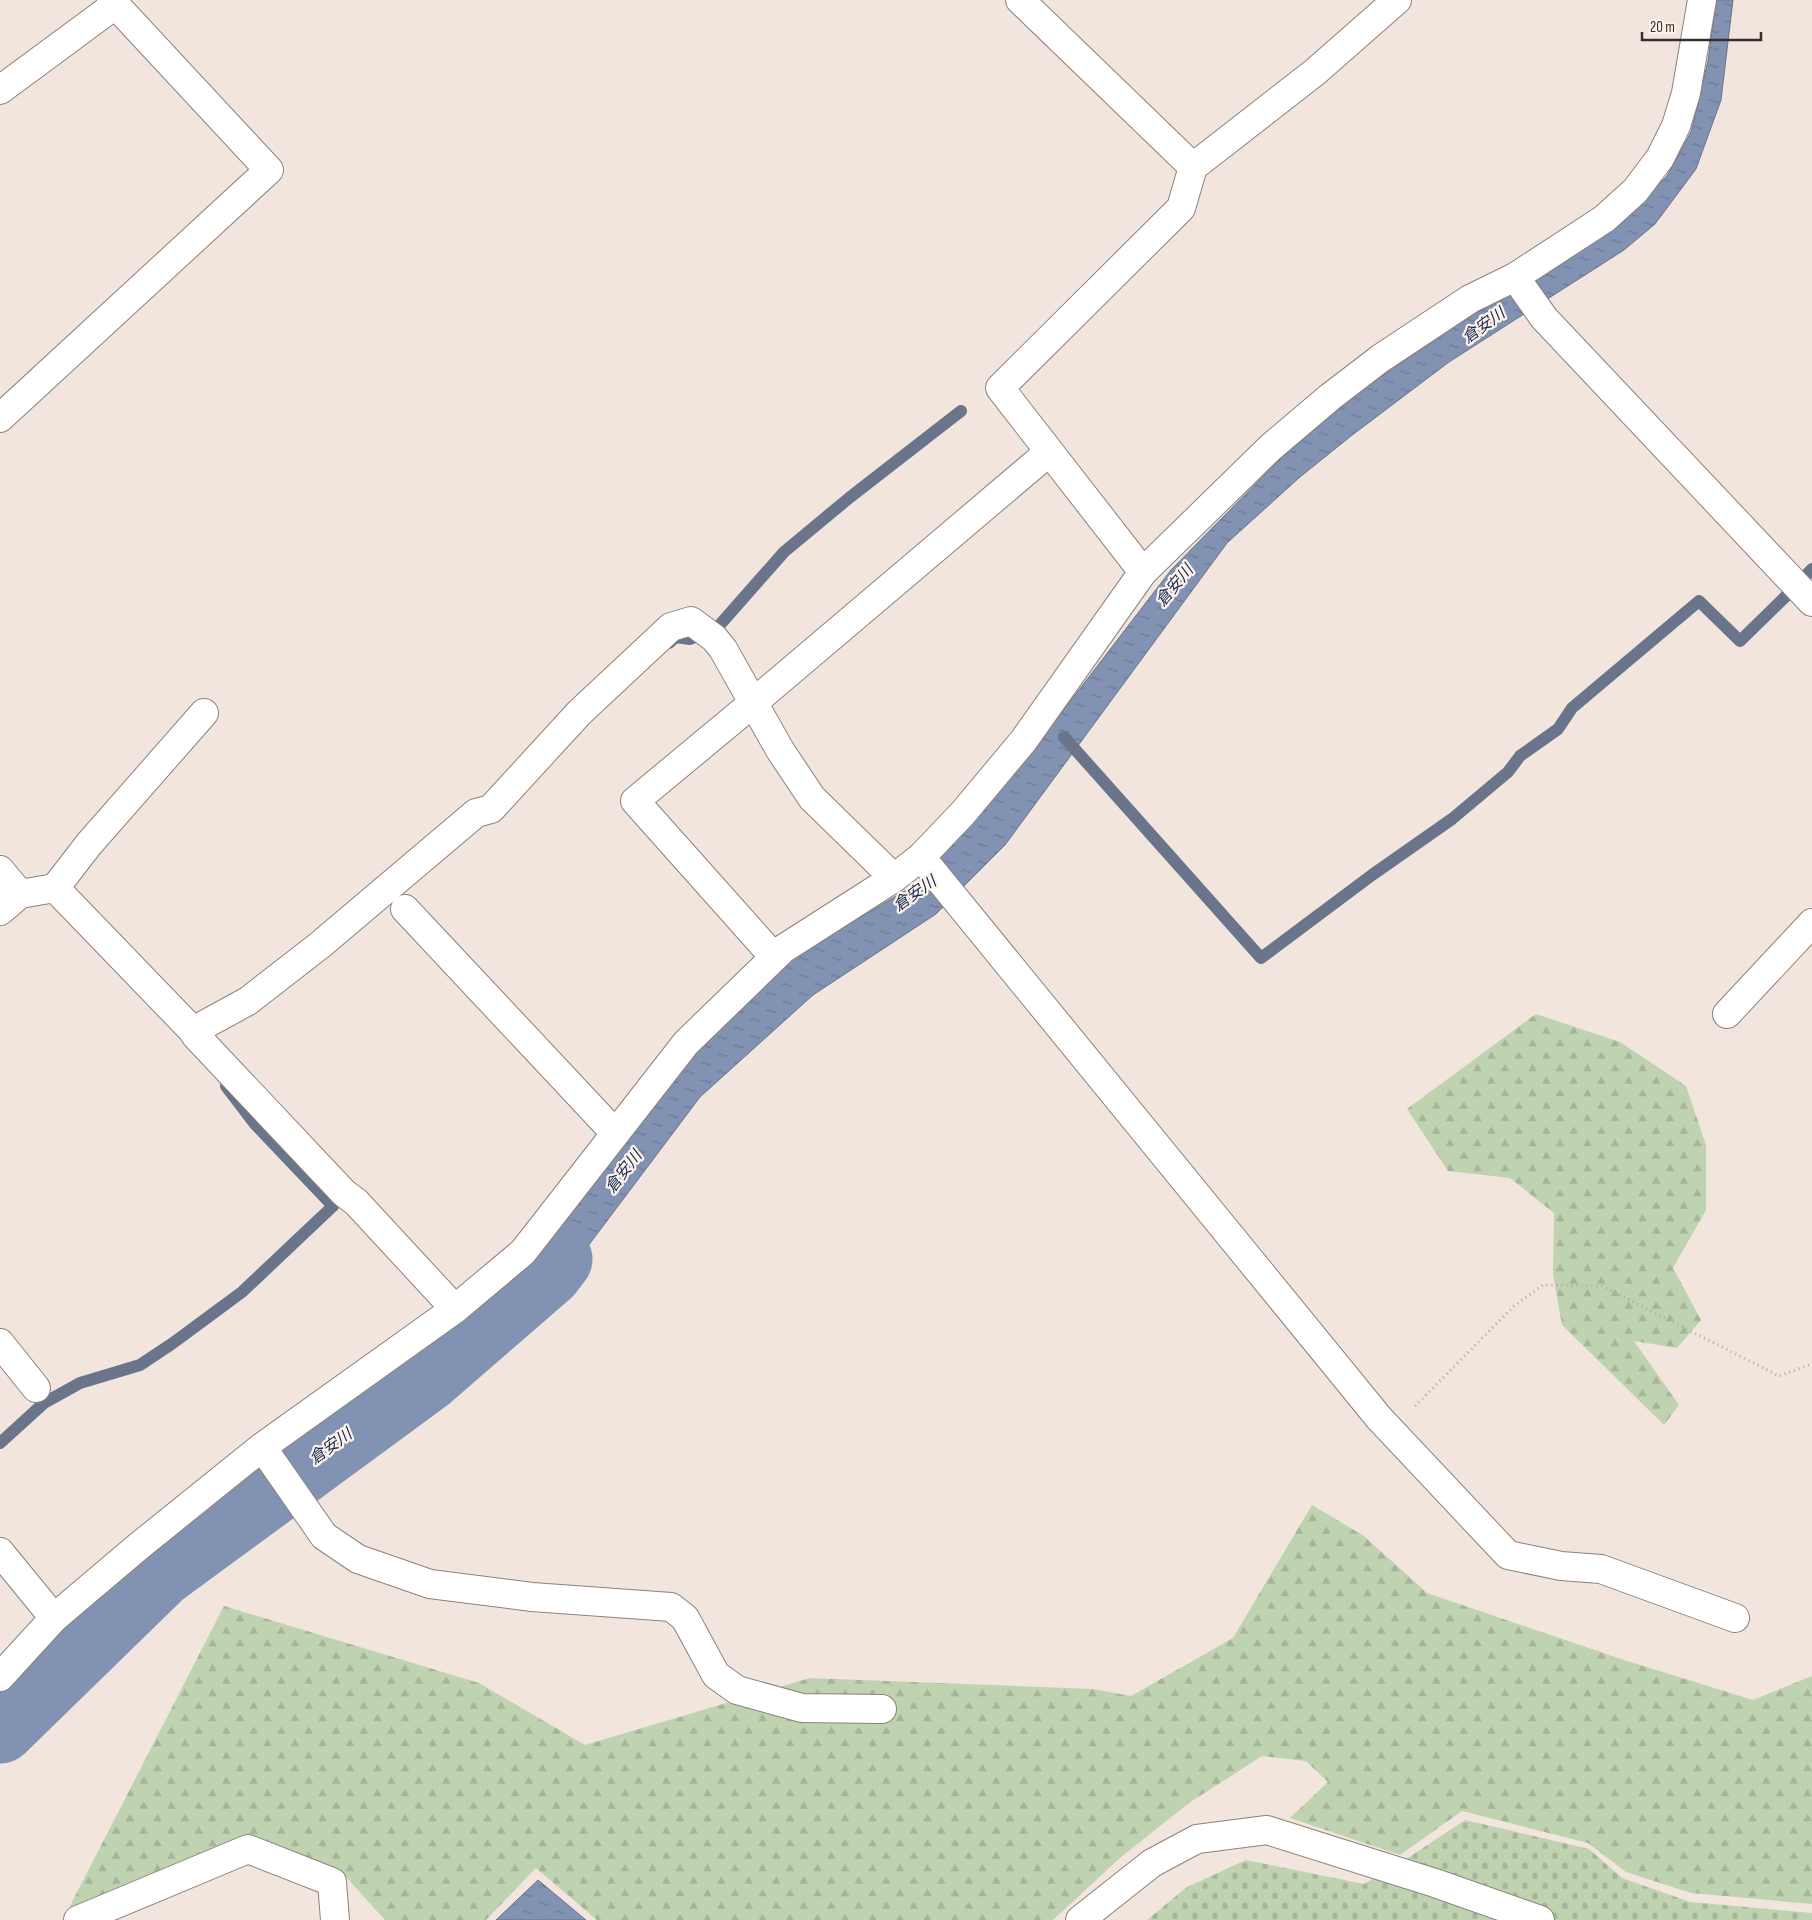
<svg xmlns="http://www.w3.org/2000/svg" width="1812" height="1920" viewBox="0 0 1812 1920" font-family="'Sofia Sans Condensed','Noto Sans JP',sans-serif">
	<style>
		.forest { fill: url(#forest-firs) }
		.cemetery { fill: url(#cemetery-stones) }
		.water { fill: url(#water-ripples); stroke: #6a748a }
		.lines { fill: none; stroke-linecap: round; stroke-linejoin: round }
		.stream { stroke: #6a748a; stroke-width: 12 }
		.river { stroke: #8192b3; stroke-width: 71 }
		.minor-casing { stroke: #8d827b; stroke-width: 30 }
		.path { stroke: #b2a8a2; stroke-width: 3; stroke-dasharray: 1 4; stroke-linecap: butt }
		.minor { stroke: #fff; stroke-width: 28 }
		.labels { text-anchor: middle; dominant-baseline: central; stroke-width: 4.5; stroke-linejoin: round; paint-order: stroke }
		.water-label { font-size: 16px; font-style: italic; fill: #132651; stroke: #fef3ea }
	</style>
	<defs>
		<pattern id="forest-firs" width="22" height="20" patternUnits="userSpaceOnUse" patternTransform="scale(1.25)"><rect width="22" height="20" fill="#c0d3b1"/><path d="M5 1l3.5 6h-7zM16 11l3.5 6h-7z" fill="#a6b598"/></pattern>
		<pattern id="cemetery-stones" width="16" height="16" patternUnits="userSpaceOnUse" patternTransform="scale(1.25)"><rect width="16" height="16" fill="#c0d3b1"/><path d="M2 7V4a2 2 0 0 1 4 0v3zM10 15v-3a2 2 0 0 1 4 0v3z" fill="#a6b598"/></pattern>
		<pattern id="water-ripples" width="26" height="14" patternUnits="userSpaceOnUse" patternTransform="scale(1.25)"><rect width="26" height="14" fill="#8192b3"/><path d="M2 4q2-2 4 0t4 0M15 11q2-2 4 0t4 0" fill="none" stroke="#6a7892"/></pattern>
	</defs>
	<rect width="100%" height="100%" fill="#f1e5dd"/>
	<g class="forest">
		<path d="M1536,1014L1620,1042L1686,1086L1706,1145V1210L1673,1268L1701,1320L1677,1348L1634,1341L1679,1405L1664,1425L1562,1325L1553,1274L1554,1213L1510,1178L1448,1171L1407,1109Z"/>
		<path d="M1312,1505L1364,1536L1427,1593L1624,1660L1753,1700L1812,1676V1904L1691,1893L1626,1872L1588,1843L1462,1811L1400,1855L1290,1818L1328,1782L1306,1761L1262,1756L1189,1803L1121,1857L1053,1920H597L536,1868L486,1920H385L346,1877L242,1839L69,1908L224,1606L479,1683L585,1745L810,1678L1093,1689L1131,1696L1233,1638Z"/>
	</g>
	<path class="cemetery" d="M1465,1820L1589,1849L1622,1878L1690,1902L1812,1913V1920H1147L1187,1887L1246,1860L1364,1884L1411,1856Z"/>
	<g class="water">
		<path d="M1716,0H1733L1721,100L1696,169L1655,224L1624,250L1449,362L1351,436L1300,477L1227,543L1005,845L936,914L813,995L700,1097L585,1250L495,1339L469,1312L693,1049L797,955L918,883L1052,725L1171,570L1281,458L1359,392L1446,332L1619,224L1667,176L1691,132L1708,61Z"/>
		<path d="M538,1880L586,1920H496Z"/>
	</g>
	<g class="lines">
		<g class="stream">
			<path d="M669,643L676,637L690,639L717,628L784,552L849,498L961,411"/>
			<path d="M1064,737L1261,958L1372,875L1452,819L1508,772L1520,756L1558,729L1572,708L1699,601L1740,641L1783,599L1812,569"/>
			<path d="M0,1443L44,1403L80,1383L140,1365L173,1343L242,1292L333,1206L255,1124L226,1086"/>
		</g>
		<path class="river" d="M0,1728L159,1573L426,1377L547,1272L557,1259"/>
		<g class="minor-casing">
			<g id="minor">
				<path d="M1020,0L1193,167"/>
				<path d="M0,90L115,5"/>
				<path d="M1515,277L1544,318L1812,602"/>
				<path d="M0,418L269,170L111,0"/>
				<path d="M1143,572L1000,388L1181,208L1193,167L1315,72L1397,0"/>
				<path d="M921,857L1379,1418L1508,1555L1561,1566L1601,1569L1735,1618"/>
				<path d="M0,870L20,894"/>
				<path d="M55,888L193,1031L196,1036L344,1193L356,1202L455,1309"/>
				<path d="M405,909L615,1133"/>
				<path d="M0,911L20,894L55,888L89,844L204,713"/>
				<path d="M774,957L635,801L753,703L1049,452"/>
				<path d="M1727,1014L1812,923"/>
				<path d="M193,1031L248,1001L320,945L476,813L491,809L579,713L671,627L691,621L714,638L723,649L780,750L812,798L894,878"/>
				<path d="M0,1343L36,1388"/>
				<path d="M262,1447L324,1536L358,1559L430,1584L532,1597L671,1607L685,1618L716,1675L737,1690L802,1708L882,1709"/>
				<path d="M0,1552L54,1618"/>
				<path d="M0,1677L54,1618L139,1546L262,1447L455,1309L523,1252L686,1043L783,949L894,878L921,857L963,813L1024,740L1143,572L1271,447L1330,397L1381,358L1470,299L1515,277L1604,219L1635,191L1660,158L1676,126L1686,93L1702,0"/>
				<path d="M78,1920L248,1849L332,1882L335,1920"/>
				<path d="M1080,1920L1152,1863L1197,1839L1267,1830L1435,1883L1540,1920"/>
			</g>
		</g>
		<path class="path" d="M1415,1406L1514,1306L1543,1285L1602,1286L1779,1376L1812,1364"/>
		<use href="#minor" class="minor"/>
	</g>
	<g class="labels">
		<g class="water-label">
			<text transform="translate(1484 326) rotate(-36)">倉安川</text>
			<text transform="translate(1175 586) rotate(-50)">倉安川</text>
			<text transform="translate(915 894) rotate(-35)">倉安川</text>
			<text transform="translate(624 1172) rotate(-52)">倉安川</text>
			<text transform="translate(331 1447) rotate(-36)">倉安川</text>
		</g>
	</g>
	<path d="M1642 32v8h119v-8" fill="none" stroke="#342f2c" stroke-width="2.5"/>
	<text x="1650" y="32" font-size="15" fill="#342f2c" stroke="#fef3ea" stroke-width="4" paint-order="stroke">20 m</text>
</svg>
